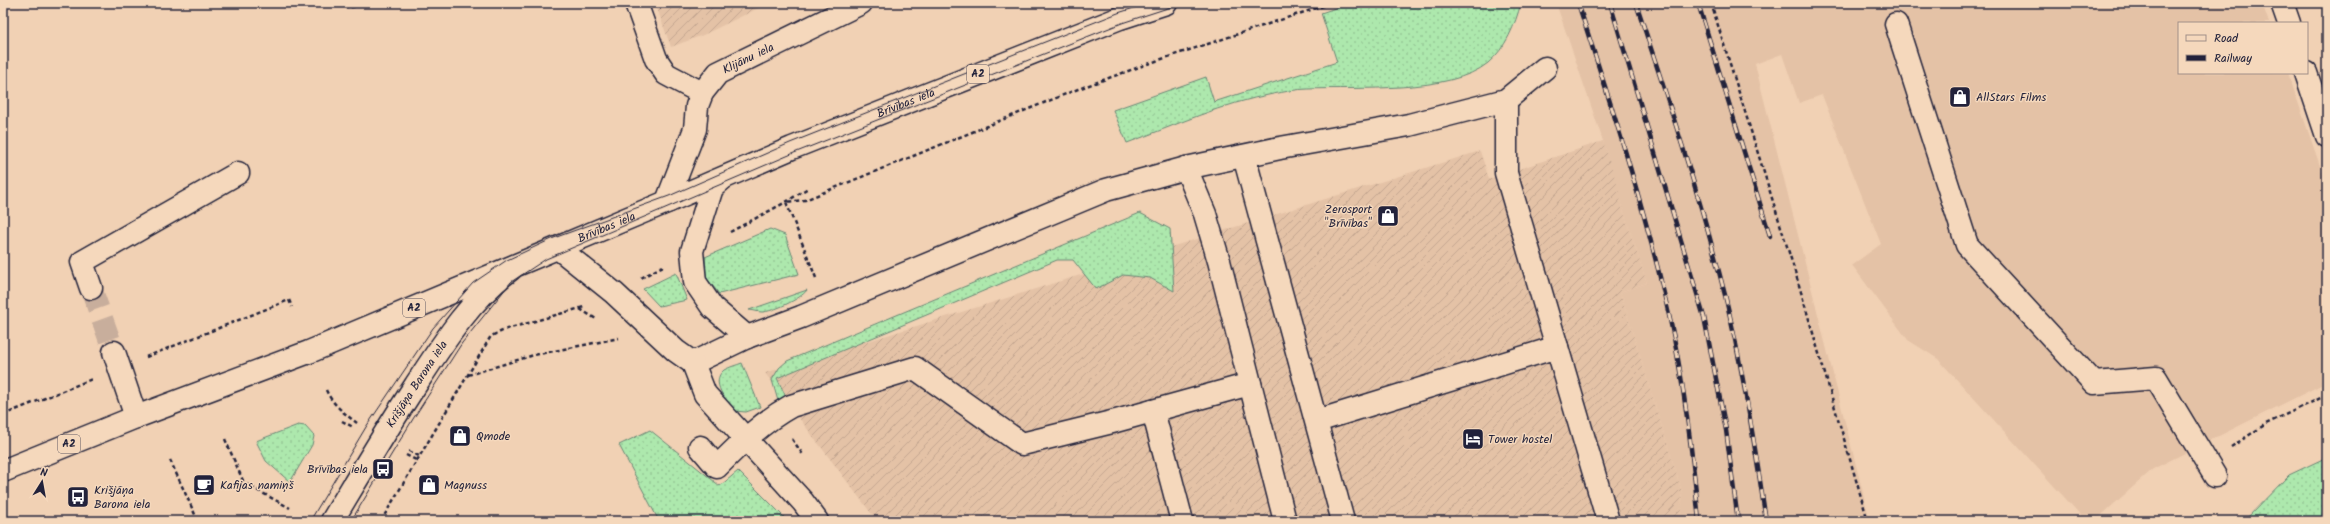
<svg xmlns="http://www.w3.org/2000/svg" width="2330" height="524" viewBox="0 0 2330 524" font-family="Kalam,sans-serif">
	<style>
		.built { fill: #e4c2a6 }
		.industrial { fill: url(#industrial-furrows) }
		.grass { fill: url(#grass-dots); stroke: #688574 }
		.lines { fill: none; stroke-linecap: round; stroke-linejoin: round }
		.minor-tunnel { stroke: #c8ae9c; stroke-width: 22; stroke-dasharray: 22 11; stroke-linecap: butt }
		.minor-casing { stroke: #22223b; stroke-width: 25 }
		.highway-casing { stroke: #22223b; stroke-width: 25 }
		.path { stroke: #22223b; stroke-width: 2.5; stroke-dasharray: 4 3; stroke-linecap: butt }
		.minor { stroke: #f5d8bc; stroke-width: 22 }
		.highway { stroke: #f5d8bc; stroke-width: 22 }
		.tram { stroke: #22223b; stroke-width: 1 }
		.rail-casing { stroke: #22223b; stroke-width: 4.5 }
		.rail { stroke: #f5d8bc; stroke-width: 3; stroke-dasharray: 9; stroke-linecap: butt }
		.labels { text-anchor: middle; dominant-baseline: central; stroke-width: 3; stroke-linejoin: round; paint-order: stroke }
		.shield { fill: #f5d8bc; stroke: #615962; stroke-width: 1 }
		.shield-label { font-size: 11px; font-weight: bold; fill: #22223b }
		.street-label { font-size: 12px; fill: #22223b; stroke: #f5d8bc }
		.poi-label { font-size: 12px; fill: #22223b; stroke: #f5d8bc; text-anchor: start }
	</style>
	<defs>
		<pattern id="industrial-furrows" width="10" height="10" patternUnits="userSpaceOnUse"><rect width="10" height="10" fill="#e4c2a6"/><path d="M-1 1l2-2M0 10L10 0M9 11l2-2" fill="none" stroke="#c3a690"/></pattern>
		<pattern id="grass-dots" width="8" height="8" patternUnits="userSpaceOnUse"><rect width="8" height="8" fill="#ade8ad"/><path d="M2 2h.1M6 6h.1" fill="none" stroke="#95c796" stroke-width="1.8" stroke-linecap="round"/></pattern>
	</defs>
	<rect width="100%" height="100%" fill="#f1d1b4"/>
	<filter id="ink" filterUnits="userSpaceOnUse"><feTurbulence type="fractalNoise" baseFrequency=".025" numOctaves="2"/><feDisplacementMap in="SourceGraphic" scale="8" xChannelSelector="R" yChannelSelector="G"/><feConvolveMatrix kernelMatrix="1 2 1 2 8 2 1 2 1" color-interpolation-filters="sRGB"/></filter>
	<g filter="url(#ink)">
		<path class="built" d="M1556,3H2262L2269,23H2179V73H2288L2327,186V382L2153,469L2095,521H2086L1938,359L1908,340L1852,265L1881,244L1822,95L1799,103L1782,54L1755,64L1870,521H1680L1682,492L1620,292L1647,283L1622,207L1603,141Z"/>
		<g class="industrial">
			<path d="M655,3H769L703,35L671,47Z"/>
			<path d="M1603,141L1617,184L1622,207L1647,283L1620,292L1682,492L1680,521H877L765,373L1480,151L1489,179Z"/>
		</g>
		<g class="grass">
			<path d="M1350,3H1521C1515,25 1506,48 1488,63C1450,94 1357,87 1308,89C1297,89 1284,92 1273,94C1223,103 1174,126 1127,143L1113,110L1206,77L1214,102L1337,62L1321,13Z"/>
			<path d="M1140,213L1170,229L1174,291L1150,278L1123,275L1096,289L1073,260H1057L777,378L786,397L778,401L772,380L779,368L787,361Z"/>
			<path d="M770,229L785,235L799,274L719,294L706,277L705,257Z"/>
			<path d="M676,273L687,300L659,306L643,289Z"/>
			<path d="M807,290C801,299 772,312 762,312C757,312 753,310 749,310Z"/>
			<path d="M742,363L760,407L746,412L734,411C727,401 709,382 724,370C729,367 737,365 742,363Z"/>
			<path d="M298,425L305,426L314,436L312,445L290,482L266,461L256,441Z"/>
			<path d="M650,430L720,486L738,471L788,521H659L619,445Z"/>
			<path d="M2327,457V521H2244L2289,475Z"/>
		</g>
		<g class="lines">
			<path class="minor-tunnel" d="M91,288L114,352"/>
			<g class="minor-casing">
				<g id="minor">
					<path d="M636,3L656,59L666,74L702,93"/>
					<path d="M2282,3L2289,23"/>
					<path d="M1896,24L1967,245L2094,383L2156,378L2215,476"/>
					<path d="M2306,73L2327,136"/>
					<path d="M1506,100V173L1608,521"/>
					<path d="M1244,156L1343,521"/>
					<path d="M1186,168L1205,214L1219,261L1285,521"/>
					<path d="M722,179L712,188L692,251L695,282L712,307L747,337"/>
					<path id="s1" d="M669,201V196L695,129L697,106L702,93L718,73L861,3"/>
					<path d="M558,248L614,293L676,351L693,363L747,337L801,317L1106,190L1186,168L1280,148L1409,125L1506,100L1545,68"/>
					<path d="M91,288L82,262L238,173"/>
					<path d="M114,352L136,417"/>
					<path d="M693,363L705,394L803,502L817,521"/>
					<path d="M1153,411L1182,521"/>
					<path d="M1317,421L1557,347"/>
					<path d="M700,447L717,467C740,444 762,422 791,406L915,368L1022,444L1116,421L1250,384"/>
					<path id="s2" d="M332,521C359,476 386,430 415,386C443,343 470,300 511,269"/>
				</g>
			</g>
			<g class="highway-casing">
				<g id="highway">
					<path id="s3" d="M3,471L136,417L309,352L669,201L792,148L1120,18L1166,3"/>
				</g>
			</g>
			<g class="path">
				<path d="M316,3L350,7L381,3"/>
				<path d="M1711,3L1796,275L1868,521"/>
				<path d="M730,232L786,202L808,188"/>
				<path d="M641,278L663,266"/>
				<path d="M816,278L786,202L805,200L1078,89L1156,61L1332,3"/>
				<path d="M580,309L596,319"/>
				<path d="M146,357L289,300L292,307"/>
				<path d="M468,375L534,355L619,338"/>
				<path d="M326,390C332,404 345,414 357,423"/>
				<path d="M3,415L92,379"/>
				<path d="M342,421L353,427"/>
				<path d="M225,439L244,483L290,508"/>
				<path d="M792,439L804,456"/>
				<path d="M2231,447L2266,424L2327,395"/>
				<path d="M409,451L421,457"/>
				<path d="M406,455L418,461"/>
				<path d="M170,460L198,521"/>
				<path d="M381,521L491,336L507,329L584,307"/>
			</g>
			<use href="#minor" class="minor"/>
			<use href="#highway" class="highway"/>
			<g class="tram">
				<path d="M310,521L366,427L433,328L473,283L507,260L554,238L669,196L790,143L1118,13L1150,3"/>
				<path d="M351,521L413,419L462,343L511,282L546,259L794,153L1122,23L1183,3"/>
			</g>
			<g class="rail-casing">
				<g id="rail">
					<path d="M1578,3C1614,113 1650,224 1674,338C1686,398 1693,460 1699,521"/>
					<path d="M1610,3L1704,317L1726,430L1738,521"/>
					<path d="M1636,3C1668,100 1700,196 1725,295C1743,369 1755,445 1766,521"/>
					<path d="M1698,3L1770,236"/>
				</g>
			</g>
			<use href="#rail" class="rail"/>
		</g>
	</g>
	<defs>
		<g id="shop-square" transform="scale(1.15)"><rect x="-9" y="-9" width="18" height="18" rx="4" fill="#22223b" stroke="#f5d8bc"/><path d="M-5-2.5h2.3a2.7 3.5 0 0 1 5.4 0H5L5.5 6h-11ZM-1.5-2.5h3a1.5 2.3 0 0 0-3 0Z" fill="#fff"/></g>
		<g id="hotel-square" transform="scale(1.15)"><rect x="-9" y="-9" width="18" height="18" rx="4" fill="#22223b" stroke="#f5d8bc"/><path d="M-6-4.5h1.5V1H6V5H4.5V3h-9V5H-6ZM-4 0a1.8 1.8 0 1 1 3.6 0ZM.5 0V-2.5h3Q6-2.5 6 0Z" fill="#fff"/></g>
		<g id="bus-square" transform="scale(1.15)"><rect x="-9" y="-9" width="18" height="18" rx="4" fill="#22223b" stroke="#f5d8bc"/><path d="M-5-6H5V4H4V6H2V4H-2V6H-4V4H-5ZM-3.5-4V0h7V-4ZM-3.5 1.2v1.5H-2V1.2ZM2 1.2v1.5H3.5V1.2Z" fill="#fff"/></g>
		<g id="cafe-square" transform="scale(1.15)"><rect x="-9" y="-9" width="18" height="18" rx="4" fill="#22223b" stroke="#f5d8bc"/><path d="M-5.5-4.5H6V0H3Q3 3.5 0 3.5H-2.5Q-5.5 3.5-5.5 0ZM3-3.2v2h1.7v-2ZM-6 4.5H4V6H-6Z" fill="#fff"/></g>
	</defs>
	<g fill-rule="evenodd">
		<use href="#shop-square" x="1960" y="97"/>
		<use href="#shop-square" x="1388" y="216"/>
		<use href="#shop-square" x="460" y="436"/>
		<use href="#hotel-square" x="1473" y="439"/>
		<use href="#bus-square" x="383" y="469"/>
		<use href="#cafe-square" x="204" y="485"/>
		<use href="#shop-square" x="429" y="485"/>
		<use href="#bus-square" x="78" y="497"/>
	</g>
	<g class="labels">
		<g class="shield">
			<rect x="967" y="65" width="22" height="18" rx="3"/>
			<rect x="403" y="299" width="22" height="18" rx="3"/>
			<rect x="58" y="435" width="22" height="18" rx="3"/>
		</g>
		<g class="shield-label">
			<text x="978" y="74">A2</text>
			<text x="414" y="308">A2</text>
			<text x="69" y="444">A2</text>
		</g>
		<g class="street-label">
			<text stroke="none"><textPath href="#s1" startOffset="173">Klijānu iela</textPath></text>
			<text stroke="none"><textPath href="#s3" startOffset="975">Brīvības iela</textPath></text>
			<text stroke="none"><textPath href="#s3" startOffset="651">Brīvības iela</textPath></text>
			<text stroke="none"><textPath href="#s2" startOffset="161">Krišjāņa Barona iela</textPath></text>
		</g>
		<g class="poi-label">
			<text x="1976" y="97">AllStars Films</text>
			<text x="1372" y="209" text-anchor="end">Zerosport<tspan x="1372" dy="14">"Brīvības"</tspan></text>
			<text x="476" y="436">Qmode</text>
			<text x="1488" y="439">Tower hostel</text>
			<text x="368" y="469" text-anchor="end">Brīvības iela</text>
			<text x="220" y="485">Kafijas namiņš</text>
			<text x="444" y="485">Magnuss</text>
			<text x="94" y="490">Krišjāņa<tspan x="94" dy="14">Barona iela</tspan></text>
		</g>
	</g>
	<rect width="2330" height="524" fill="none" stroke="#f5d8bc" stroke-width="16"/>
	<rect x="8" y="8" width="2314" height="508" fill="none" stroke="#22223b" stroke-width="1.5" filter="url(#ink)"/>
	<rect x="2178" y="22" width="130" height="52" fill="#f5d8bc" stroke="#a18f88"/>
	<rect x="2186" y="35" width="20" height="6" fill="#f5d8bc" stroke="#a18f88"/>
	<text x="2214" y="42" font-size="12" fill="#22223b">Road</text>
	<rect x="2186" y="55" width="20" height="6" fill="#22223b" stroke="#a18f88"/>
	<text x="2214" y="62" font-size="12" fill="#22223b">Railway</text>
	<g transform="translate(42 482) rotate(11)" stroke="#f5d8bc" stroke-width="3" paint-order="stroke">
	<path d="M0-3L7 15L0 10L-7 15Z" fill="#22223b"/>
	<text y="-6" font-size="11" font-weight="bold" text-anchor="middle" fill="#22223b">N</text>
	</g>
</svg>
